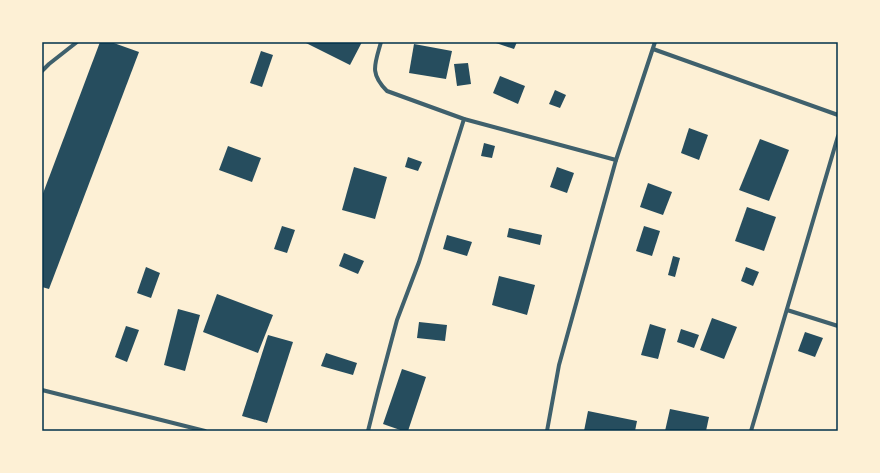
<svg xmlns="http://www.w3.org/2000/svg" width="880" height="473" viewBox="0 0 880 473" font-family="'Titillium Web',sans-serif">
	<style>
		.building { fill: #264d5e }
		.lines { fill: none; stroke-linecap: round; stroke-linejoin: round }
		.minor { stroke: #3f606c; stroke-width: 4 }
		.neatline { fill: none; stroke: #003049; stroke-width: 1.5 }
	</style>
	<rect width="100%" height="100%" fill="#fdf0d5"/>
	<g class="building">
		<path d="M100,42H111L139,52L49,289L42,287V196Z"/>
		<path d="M304,42H362L350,65Z"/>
		<path d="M493,42H517L514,49Z"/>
		<path d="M414,44L452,51L446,79L409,73Z"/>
		<path d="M261,51L273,55L262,87L250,83Z"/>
		<path d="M468,63L471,84L457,86L454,64Z"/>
		<path d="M500,76L525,86L518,104L493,93Z"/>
		<path d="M555,90L566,95L560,108L549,104Z"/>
		<path d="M689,128L708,135L699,160L681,153Z"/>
		<path d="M760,139L789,150L769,201L739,190Z"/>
		<path d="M484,143L495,146L492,158L481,156Z"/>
		<path d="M228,146L261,158L252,182L219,170Z"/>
		<path d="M408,157L422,162L418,171L405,167Z"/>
		<path d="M354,167L387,177L375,219L342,210Z"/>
		<path d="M557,167L574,173L567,193L550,187Z"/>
		<path d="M648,183L672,192L663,215L640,207Z"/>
		<path d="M747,207L776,217L764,251L735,241Z"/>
		<path d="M282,226L295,230L287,253L274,249Z"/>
		<path d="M644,226L660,231L652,256L636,251Z"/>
		<path d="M509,228L542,235L540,245L507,237Z"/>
		<path d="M447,235L472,242L467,256L443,249Z"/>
		<path d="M344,253L364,261L358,274L339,266Z"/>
		<path d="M673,256L680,258L675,277L668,275Z"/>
		<path d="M146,267L160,273L151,298L137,293Z"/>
		<path d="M746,267L759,272L753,286L741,281Z"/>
		<path d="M499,276L535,285L527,315L492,305Z"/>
		<path d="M217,294L273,315L258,353L203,332Z"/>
		<path d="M178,309L200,315L185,371L164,365Z"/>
		<path d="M712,318L737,327L724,359L700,350Z"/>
		<path d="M419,322L447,325L445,341L417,338Z"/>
		<path d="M650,324L666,329L658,359L641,355Z"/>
		<path d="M126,326L139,330L127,362L115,357Z"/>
		<path d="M681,329L699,335L694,348L677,342Z"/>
		<path d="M805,332L823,338L815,357L798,351Z"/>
		<path d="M268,335L293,342L267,423L242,416Z"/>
		<path d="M326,353L357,363L353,375L321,366Z"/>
		<path d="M402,369L426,377L408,431H403L383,424Z"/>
		<path d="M670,409L709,417L706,431H665Z"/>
		<path d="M588,411L637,421L635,431H584Z"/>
	</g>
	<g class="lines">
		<g class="minor">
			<path d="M381,42C375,64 369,73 387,91L464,119L616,160"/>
			<path d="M653,49L838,115"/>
			<path d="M42,71L49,64L77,42"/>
			<path d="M787,310L838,326"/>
			<path d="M42,390L205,431"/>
			<path d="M368,431L378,391L397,320L419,262L464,119"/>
			<path d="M547,431L559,365L616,160L655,42"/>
			<path d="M751,431L838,136"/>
		</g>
	</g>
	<rect width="880" height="473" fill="none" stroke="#fdf0d5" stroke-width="86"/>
	<rect x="43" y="43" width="794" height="387" class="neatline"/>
</svg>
